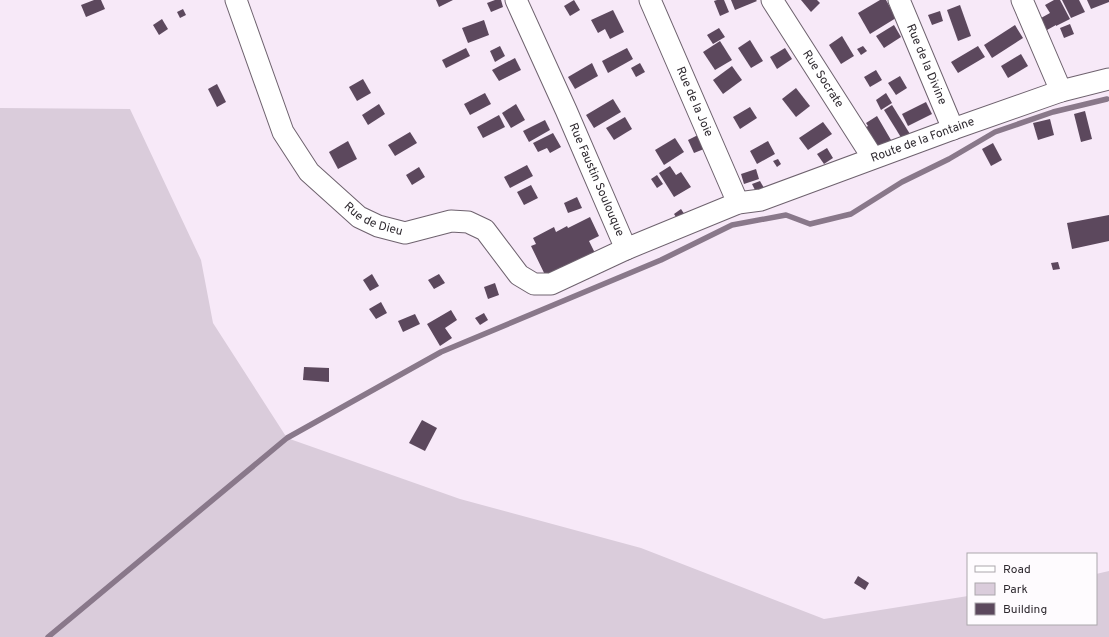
<svg xmlns="http://www.w3.org/2000/svg" width="1109" height="637" viewBox="0 0 1109 637" font-family="Overpass,sans-serif">
	<style>
		.green { fill: #daccdb }
		.lines { fill: none; stroke-linecap: round; stroke-linejoin: round }
		.stream { stroke: #89788a; stroke-width: 5.5 }
		.building { fill: #5c485d }
		.minor-casing { stroke: #6e626e; stroke-width: 23 }
		.minor { stroke: #fff; stroke-width: 21 }
		.labels { text-anchor: middle; dominant-baseline: central; stroke-width: 4; stroke-linejoin: round; paint-order: stroke }
		.street-label { font-size: 12px; fill: #2f2a30; stroke: #fefbfe }
	</style>
	<rect width="100%" height="100%" fill="#f7e9f8"/>
	<path class="green" d="M0,108L130,109L201,260L213,323L287,438L460,499L641,548L824,619L968,596V624H1096V574L1109,571V637H0Z"/>
	<g class="lines">
		<path class="stream" d="M48,637L287,438L441,352L661,260L732,225L786,215L810,224L851,214L902,182L949,159L995,132L1053,112L1107,99"/>
	</g>
	<g class="building">
		<path d="M94,0H101L105,9L86,17L81,5Z"/>
		<path d="M436,0H453L439,7Z"/>
		<path d="M495,0H501L503,7L491,12L487,3Z"/>
		<path d="M574,0L580,10L570,16L564,6Z"/>
		<path d="M717,0H724L729,12L720,16L714,1Z"/>
		<path d="M731,0H756L757,1L735,10Z"/>
		<path d="M801,0H817L820,3L811,12Z"/>
		<path d="M880,0H886L896,18L870,34L858,13Z"/>
		<path d="M1054,0H1060L1070,19L1056,26V25L1047,30L1041,18L1050,13L1045,5Z"/>
		<path d="M1062,0H1079L1085,12L1071,18Z"/>
		<path d="M1087,0H1109V2L1091,9Z"/>
		<path d="M960,5L971,36L958,41L947,10Z"/>
		<path d="M183,9L186,15L180,18L177,12Z"/>
		<path d="M613,10L624,32L610,39L605,29L598,33L591,20Z"/>
		<path d="M940,11L943,21L932,25L928,15Z"/>
		<path d="M162,19L168,29L159,35L153,25Z"/>
		<path d="M484,20L489,35L468,43L462,28Z"/>
		<path d="M1070,24L1074,34L1064,38L1060,28Z"/>
		<path d="M894,25L901,37L884,48L876,36Z"/>
		<path d="M1015,25L1023,38L992,58L984,45Z"/>
		<path d="M719,28L725,37L713,44L707,35Z"/>
		<path d="M842,36L854,56L841,64L829,45Z"/>
		<path d="M750,40L763,61L751,68L738,48Z"/>
		<path d="M720,41L732,60L715,70L703,52Z"/>
		<path d="M500,46L505,56L495,62L490,51Z"/>
		<path d="M863,46L867,51L861,55L857,49Z"/>
		<path d="M978,46L985,57L958,73L951,62Z"/>
		<path d="M466,48L470,56L446,68L442,60Z"/>
		<path d="M627,48L633,59L608,73L602,61Z"/>
		<path d="M785,48L792,59L777,69L770,57Z"/>
		<path d="M1021,54L1028,66L1008,78L1001,66Z"/>
		<path d="M515,58L521,70L499,81L492,70Z"/>
		<path d="M592,63L598,76L575,89L568,77Z"/>
		<path d="M640,63L645,72L636,77L631,68Z"/>
		<path d="M732,66L742,80L723,94L713,80Z"/>
		<path d="M876,70L882,80L870,87L864,77Z"/>
		<path d="M900,76L907,88L896,95L888,83Z"/>
		<path d="M363,79L371,93L357,101L349,87Z"/>
		<path d="M217,84L226,102L217,107L208,89Z"/>
		<path d="M796,88L810,106L796,117L782,99Z"/>
		<path d="M485,93L491,104L470,115L464,104Z"/>
		<path d="M886,93L892,103L881,110L876,100Z"/>
		<path d="M613,99L621,112L594,128L586,115Z"/>
		<path d="M926,102L932,114L908,126L902,114Z"/>
		<path d="M379,104L385,114L368,125L362,115Z"/>
		<path d="M516,104L525,120L511,128L502,113Z"/>
		<path d="M892,105L910,134L902,139L884,110Z"/>
		<path d="M750,107L757,118L740,129L733,117Z"/>
		<path d="M1085,111L1092,139L1081,142L1074,114Z"/>
		<path d="M499,115L505,127L483,138L477,127Z"/>
		<path d="M877,116L891,140L875,149L863,129L868,126L866,123Z"/>
		<path d="M625,117L632,129L614,140L606,128Z"/>
		<path d="M1050,119L1054,135L1038,140L1033,123Z"/>
		<path d="M545,120L550,130L529,142L523,131Z"/>
		<path d="M823,122L832,134L808,150L799,138Z"/>
		<path d="M410,132L417,143L395,156L388,145Z"/>
		<path d="M553,133L561,147L550,153L547,148L538,152L533,143Z"/>
		<path d="M698,135L704,149L694,153L688,140Z"/>
		<path d="M675,138L684,152L664,165L655,150Z"/>
		<path d="M348,141L357,159L338,169L329,152Z"/>
		<path d="M768,141L775,154L757,164L750,151Z"/>
		<path d="M993,143L1002,160L991,166L982,149Z"/>
		<path d="M827,148L833,158L824,164L817,154Z"/>
		<path d="M778,159L781,164L777,167L773,161Z"/>
		<path d="M527,165L533,176L510,188L504,177Z"/>
		<path d="M670,166L676,175L681,172L691,187L674,197L659,173Z"/>
		<path d="M419,167L425,177L412,185L406,175Z"/>
		<path d="M756,169L759,179L744,184L741,174Z"/>
		<path d="M657,175L663,184L657,188L651,179Z"/>
		<path d="M760,181L764,188L756,192L752,184Z"/>
		<path d="M531,185L538,198L524,205L517,192Z"/>
		<path d="M577,197L582,208L568,213L564,203Z"/>
		<path d="M681,209L687,218L680,223L674,214Z"/>
		<path d="M1109,215V241L1072,249L1067,223Z"/>
		<path d="M590,217L599,236L589,241L596,255L547,279L531,246L536,244L533,238L554,227L556,232L567,226L568,228Z"/>
		<path d="M1058,262L1060,269L1053,270L1051,263Z"/>
		<path d="M372,274L379,286L370,291L363,280Z"/>
		<path d="M439,274L445,283L434,289L428,280Z"/>
		<path d="M495,283L499,295L488,299L484,287Z"/>
		<path d="M381,302L387,313L376,319L369,309Z"/>
		<path d="M451,310L457,320L445,328L452,338L440,346L427,324Z"/>
		<path d="M484,313L488,320L480,325L475,318Z"/>
		<path d="M415,314L420,324L403,332L398,321Z"/>
		<path d="M304,367L329,368V382L303,380Z"/>
		<path d="M422,420L437,428L425,451L409,443Z"/>
		<path d="M858,576L869,583L865,590L854,583Z"/>
	</g>
	<g class="lines">
		<g class="minor-casing">
			<g id="minor">
				<path id="s1" d="M236,0L283,132L309,172L359,217L378,226L405,233L451,221L468,222L485,230L519,275L534,284H551L626,249"/>
				<path id="s2" d="M516,0L566,110L626,249L738,203L761,200L953,129L1061,91L1109,79"/>
				<path id="s3" d="M650,0L738,203"/>
				<path id="s4" d="M772,0L873,158"/>
				<path id="s5" d="M899,0L953,129"/>
				<path d="M1022,0L1061,91"/>
			</g>
		</g>
		<use href="#minor" class="minor"/>
	</g>
	<g class="labels">
		<g class="street-label">
			<text stroke="none"><textPath href="#s5" startOffset="70">Rue de la Divine</textPath></text>
			<text stroke="none"><textPath href="#s4" startOffset="94">Rue Socrate</textPath></text>
			<text stroke="none"><textPath href="#s3" startOffset="111">Rue de la Joie</textPath></text>
			<text stroke="none"><textPath href="#s2" startOffset="589">Route de la Fontaine</textPath></text>
			<text stroke="none"><textPath href="#s2" startOffset="197">Rue Faustin Soulouque</textPath></text>
			<text stroke="none"><textPath href="#s1" startOffset="269">Rue de Dieu</textPath></text>
		</g>
	</g>
	<rect x="967" y="553" width="130" height="72" fill="#fefbfe" stroke="#aba7ac"/>
	<rect x="975" y="566" width="20" height="6" fill="#ffffff" stroke="#aba7ac"/>
	<text x="1003" y="573" font-size="12" fill="#2f2a30">Road</text>
	<rect x="975" y="583" width="20" height="12" fill="#daccdb" stroke="#aba7ac"/>
	<text x="1003" y="593" font-size="12" fill="#2f2a30">Park</text>
	<rect x="975" y="603" width="20" height="12" fill="#5c485d" stroke="#aba7ac"/>
	<text x="1003" y="613" font-size="12" fill="#2f2a30">Building</text>
</svg>
